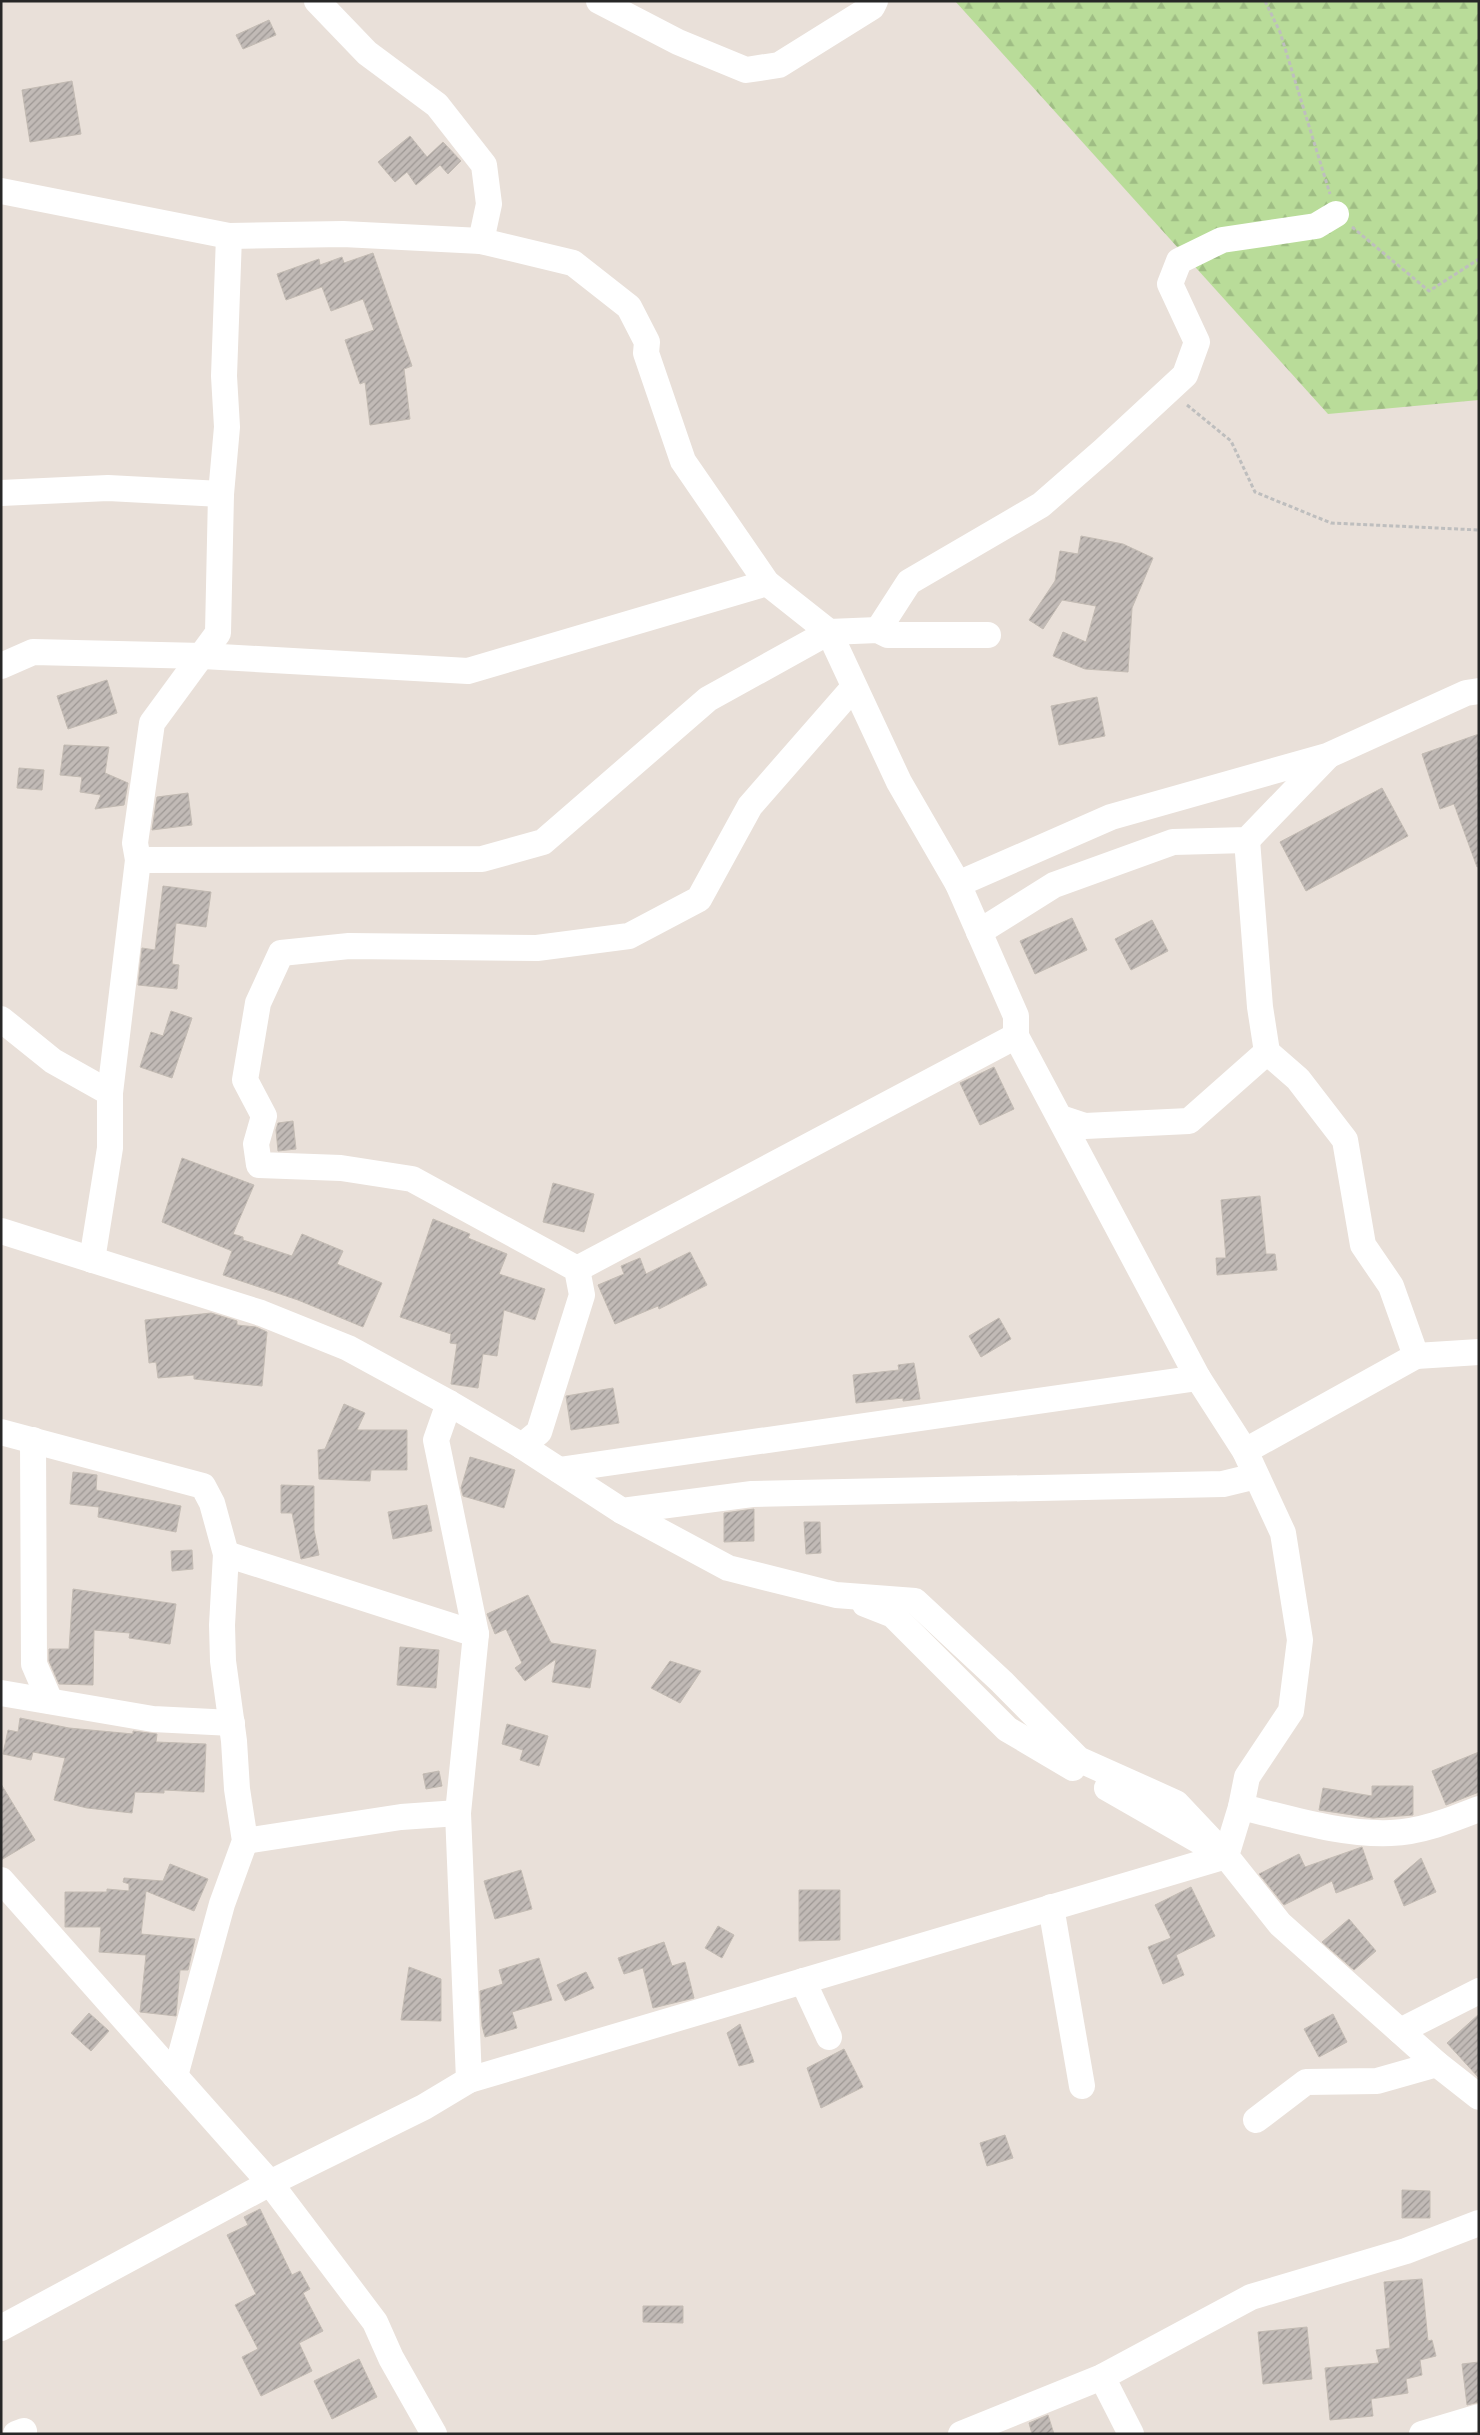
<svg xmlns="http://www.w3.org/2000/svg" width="1480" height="2435" viewBox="0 0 1480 2435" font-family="Raleway,sans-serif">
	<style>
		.forest { fill: url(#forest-firs) }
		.building { fill: url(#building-hatch); stroke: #c3bbb3 }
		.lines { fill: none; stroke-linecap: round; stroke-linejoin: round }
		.path { stroke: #bebebe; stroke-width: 3; stroke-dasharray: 4 2.5; stroke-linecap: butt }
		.minor { stroke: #fff; stroke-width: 26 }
	</style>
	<defs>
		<pattern id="forest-firs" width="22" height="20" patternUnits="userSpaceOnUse" patternTransform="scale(1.25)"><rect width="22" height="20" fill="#b9dc99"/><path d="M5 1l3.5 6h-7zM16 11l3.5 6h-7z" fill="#9fbd84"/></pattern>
		<pattern id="building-hatch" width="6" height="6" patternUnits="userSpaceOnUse" patternTransform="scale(1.25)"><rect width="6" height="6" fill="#c1bab6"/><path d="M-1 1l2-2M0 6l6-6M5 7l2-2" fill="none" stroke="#9d9794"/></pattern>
	</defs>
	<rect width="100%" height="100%" fill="#e9e0d9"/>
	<path class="forest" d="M955,1H1479V400L1328,414Z"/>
	<g class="building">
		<path d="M269,20L276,35L243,49L236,35Z"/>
		<path d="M72,81L81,134L30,142L22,90Z"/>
		<path d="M410,136L427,157L443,142L461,161L448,174L440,165L416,185L407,172L395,182L378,162Z"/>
		<path d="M373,253L412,366L404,369L410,419L370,425L365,382L360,384L345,340L374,330L363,299L331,311L322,287L286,300L277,274L319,259L320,265L342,257L344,263Z"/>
		<path d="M1081,536L1123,544L1153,558L1132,608L1128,672L1085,669L1053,656L1063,632L1086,642L1096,606L1062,600L1043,629L1029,620L1055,581L1060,551L1078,554Z"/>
		<path d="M107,680L117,713L68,729L57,696Z"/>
		<path d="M1097,697L1105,736L1059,745L1051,706Z"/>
		<path d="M1479,734V866L1477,867L1454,804L1440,809L1422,754Z"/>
		<path d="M64,745L109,747L105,773L128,783L124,805L95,809L101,795L80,792L82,777L60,775Z"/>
		<path d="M19,768L44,770L42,790L17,788Z"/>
		<path d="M1382,788L1408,836L1306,891L1280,842Z"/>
		<path d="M188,793L192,825L152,830L157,797Z"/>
		<path d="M163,886L211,892L206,927L176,923L172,964L179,965L177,989L138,985L142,948L155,950Z"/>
		<path d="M1072,918L1087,950L1035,974L1020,941Z"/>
		<path d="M1152,920L1168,951L1131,970L1115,939Z"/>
		<path d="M171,1011L192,1018L172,1078L140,1067L151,1032L163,1036Z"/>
		<path d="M994,1067L1014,1109L980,1125L960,1083Z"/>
		<path d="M293,1121L296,1149L278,1151L276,1130L278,1123Z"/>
		<path d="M182,1158L254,1185L233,1234L243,1237V1240L292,1256L302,1234L343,1251L337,1264L382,1283L363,1327L298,1300L223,1275L232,1251L162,1222Z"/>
		<path d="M553,1183L594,1194L584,1232L543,1222Z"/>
		<path d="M1260,1196L1266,1254H1275L1277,1270L1217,1275L1216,1258H1226L1221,1200Z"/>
		<path d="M433,1219L470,1234L468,1238L507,1254L499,1274L545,1289L535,1320L504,1310L497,1356L483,1354L478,1388L451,1384L457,1344L450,1343L451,1334L400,1317Z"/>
		<path d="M690,1252L707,1285L659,1309L658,1306L615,1324L598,1285L624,1274L621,1266L640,1258L646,1274Z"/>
		<path d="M211,1313L237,1321V1325L256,1327L267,1332L262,1386L194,1379V1375L158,1378L156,1362L149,1363L145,1320Z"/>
		<path d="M999,1318L1011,1339L981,1357L969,1336Z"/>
		<path d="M914,1363L920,1399L903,1401V1398L856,1403L853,1375L899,1370L898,1365Z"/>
		<path d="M613,1388L619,1423L571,1430L566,1396Z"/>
		<path d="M344,1404L365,1413L357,1430H407V1470H371L370,1481L319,1479L318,1450L325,1449Z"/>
		<path d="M470,1457L515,1470L504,1508L463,1496L461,1488Z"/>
		<path d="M73,1472L97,1475L96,1490L181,1506L176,1532L98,1517L99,1507L70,1504Z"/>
		<path d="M281,1485L314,1486V1530L319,1555L301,1559L292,1513H281Z"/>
		<path d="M427,1505L432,1531L393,1539L388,1512Z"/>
		<path d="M754,1509V1541L724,1542V1513Z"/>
		<path d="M804,1522H820L821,1553L806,1554Z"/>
		<path d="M192,1550L193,1569L172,1571L171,1551Z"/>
		<path d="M73,1589L176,1604L170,1644L129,1638L130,1633L94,1630L93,1685L59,1684L49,1661V1649H69Z"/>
		<path d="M528,1595L551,1643L596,1650L590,1688L552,1682L556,1659L525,1681L515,1668L522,1663L506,1629L495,1634L487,1614Z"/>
		<path d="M400,1647L439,1650L436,1688L397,1685Z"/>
		<path d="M670,1661L701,1671L680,1703L651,1688Z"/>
		<path d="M20,1718L69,1728L133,1734V1731L157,1734L156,1742L206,1744L204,1792L164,1790V1793L135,1792L132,1813L87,1808L54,1800L65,1758L33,1752L31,1760L3,1754L8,1730L18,1732Z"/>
		<path d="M507,1724L548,1736L539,1766L520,1760L523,1750L502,1744Z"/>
		<path d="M1479,1752V1792L1446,1805L1432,1771Z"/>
		<path d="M439,1771L442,1786L426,1789L423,1774Z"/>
		<path d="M1,1784L35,1840L1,1860Z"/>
		<path d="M1372,1786H1413V1815L1373,1818L1319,1810L1323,1788L1372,1796Z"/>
		<path d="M1362,1847L1373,1879L1336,1893L1332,1881L1284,1905L1259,1874L1299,1854L1305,1867Z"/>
		<path d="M1421,1858L1436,1892L1404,1906L1394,1881Z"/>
		<path d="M170,1864L208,1879L194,1911L146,1891L141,1934L195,1939L188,1970H180L176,2016L140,2012L146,1955L99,1952L101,1927H65V1892H107V1889L129,1891V1884L123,1882L124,1878L163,1881Z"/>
		<path d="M521,1870L532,1909L495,1919L484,1881Z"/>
		<path d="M1191,1887L1215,1936L1176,1955L1184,1975L1163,1984L1148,1947L1171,1938L1155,1905Z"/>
		<path d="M799,1890H840V1940L799,1941Z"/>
		<path d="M1349,1919L1376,1951L1354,1970L1322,1942Z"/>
		<path d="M718,1926L734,1935L722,1958L705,1948Z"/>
		<path d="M664,1942L672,1966L685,1962L694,1998L653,2008L643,1968L624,1974L618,1958Z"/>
		<path d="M539,1958L552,2000L512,2012L517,2028L485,2037L482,2026L480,1991L503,1984L499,1970Z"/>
		<path d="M409,1967L441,1979V2021L401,2020Z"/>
		<path d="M586,1972L594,1988L565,2001L557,1985Z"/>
		<path d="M89,2013L109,2031L91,2051L71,2033Z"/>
		<path d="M1333,2014L1347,2042L1319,2057L1304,2029Z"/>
		<path d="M1479,2014V2078L1447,2043Z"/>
		<path d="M740,2024L754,2062L739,2066L727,2033Z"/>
		<path d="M844,2049L863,2087L821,2108L807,2068Z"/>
		<path d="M1005,2135L1013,2158L987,2166L980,2143Z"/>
		<path d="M1402,2190L1430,2191V2218H1402Z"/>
		<path d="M260,2209L292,2275L300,2271L310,2289L303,2293L323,2331L299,2343L312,2371L261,2396L242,2357L258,2349L235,2305L256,2294L227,2235L248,2225L244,2217Z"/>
		<path d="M1422,2279L1428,2341L1432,2340L1436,2356L1420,2360L1422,2375L1406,2379L1408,2393L1371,2399L1373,2416L1330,2420L1325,2368L1379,2363L1376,2350L1390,2348L1384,2282Z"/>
		<path d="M643,2306H683V2323L643,2322Z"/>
		<path d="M1307,2327L1312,2379L1263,2384L1258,2332Z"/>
		<path d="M359,2359L377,2397L332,2419L314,2381Z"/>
		<path d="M1479,2362V2402L1467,2405L1462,2364Z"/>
		<path d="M1048,2415L1054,2434H1032L1029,2423Z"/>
	</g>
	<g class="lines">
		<g class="path">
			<path d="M1265,1L1280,32L1330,194"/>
			<path d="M1352,227L1429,291L1479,259"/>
			<path d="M1187,405L1231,441L1255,492L1331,523L1479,530"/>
		</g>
		<g class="minor">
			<path d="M317,1L367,53L437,105L484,165L489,204L481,241"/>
			<path d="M599,1L678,42L746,70L779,65L872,7L875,1"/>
			<path d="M1,191L229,236L343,234L481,241L573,263L629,307L647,342L646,353L683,461L767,583L829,632L899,782L958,884L1016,1016V1036L1198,1378L1245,1451L1283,1533L1300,1640L1291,1711L1247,1777L1241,1807L1226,1856L1280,1924L1437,2064L1479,2097"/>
			<path d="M1,493L108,488L221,494"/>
			<path d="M878,630L909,582L1041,505L1104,450L1185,375L1197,342L1170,284L1179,261L1222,240L1316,226L1336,214"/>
			<path d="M1,666L33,652L203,656L468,671L767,583"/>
			<path d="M138,860L482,859L543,842L708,699L829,632L878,630L888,635H988"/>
			<path d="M958,884L1111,817L1327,756L1466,693L1479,691"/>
			<path d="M979,932L1054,885L1173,842L1247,840L1327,757"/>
			<path d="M1,1019L53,1061L110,1093"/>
			<path d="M1061,1118L1085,1126L1189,1121L1267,1052"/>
			<path d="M1,1231L261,1313L348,1348L449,1403L522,1446L539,1432L582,1295L577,1269L412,1179L341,1168L259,1165L256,1144L264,1116L245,1080L258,1003L281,953L349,946L537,948L629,936L699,899L750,806L854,687"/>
			<path d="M92,1260L110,1148V1093L138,860L135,843L152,723L218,633L221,494L227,427L224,376L229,236"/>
			<path d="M577,1269L1016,1036"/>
			<path d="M1416,1356L1479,1352"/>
			<path d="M1,1432L203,1486L212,1503L226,1554L222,1625L223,1661L234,1741L237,1789L245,1841L222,1904L175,2076"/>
			<path d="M33,1440L34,1664L50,1701"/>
			<path d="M522,1446L622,1511L752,1494L1223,1484L1256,1476"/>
			<path d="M1245,1451L1416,1356L1391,1286L1363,1245L1345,1140L1298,1079L1267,1052L1260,1007L1247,840"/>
			<path d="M559,1470L1198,1378"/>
			<path d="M622,1511L728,1568L836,1595L915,1601L1002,1682L1078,1759L1176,1803L1226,1856"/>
			<path d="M226,1554L476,1634"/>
			<path d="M865,1604L893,1615L1007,1729L1073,1768"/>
			<path d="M1,1693L153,1719L232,1723"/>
			<path d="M1107,1788L1203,1843"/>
			<path d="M1241,1807C1289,1818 1340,1835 1391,1833C1421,1832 1451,1820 1479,1809"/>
			<path d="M245,1841L401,1817L458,1813"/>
			<path d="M1,1880L270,2183L375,2322L391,2358L434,2434"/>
			<path d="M1051,1907L1082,2086"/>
			<path d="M803,1981L829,2037"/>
			<path d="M1400,2031L1479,1991"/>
			<path d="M469,2080L1226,1856"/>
			<path d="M1256,2120L1306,2082L1377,2081L1437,2064"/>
			<path d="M1,2328L270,2183L424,2107L469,2080L458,1813L476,1634L436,1440L449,1403"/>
			<path d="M1102,2377L1131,2434"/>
			<path d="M16,2434L24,2431"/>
			<path d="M961,2434L1102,2377L1251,2297L1406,2251L1479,2223"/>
			<path d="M1422,2434L1479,2417"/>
		</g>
	</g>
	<rect width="1480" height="2435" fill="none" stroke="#272727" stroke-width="5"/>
</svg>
